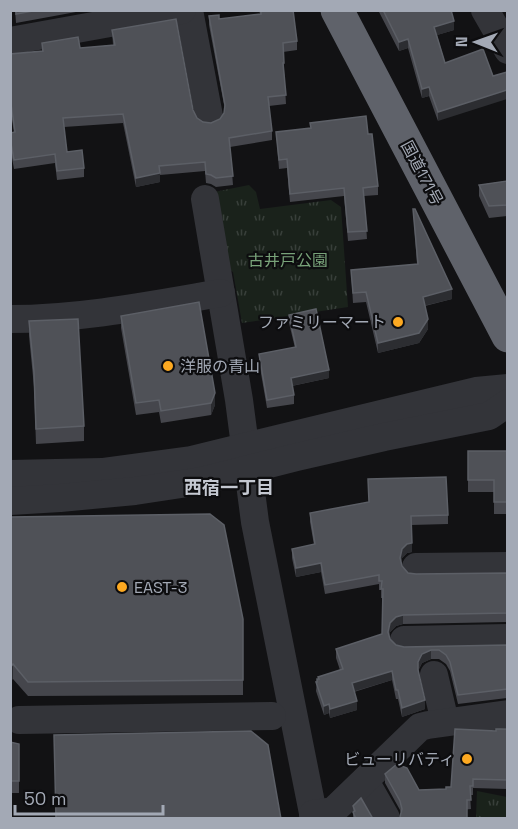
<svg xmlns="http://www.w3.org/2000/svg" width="518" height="829" viewBox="0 0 518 829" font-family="'Space Grotesk','Noto Sans JP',sans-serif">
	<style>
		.park { fill: url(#park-tufts) }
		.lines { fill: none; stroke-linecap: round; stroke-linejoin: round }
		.minor { stroke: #333439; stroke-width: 28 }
		.highway { stroke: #5f626a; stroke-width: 33 }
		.wall { fill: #45464c }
		.shaded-wall { fill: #2c2d31 }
		.building { fill: #4f5157; stroke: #5c5f66; stroke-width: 1.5 }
		.poi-dot { fill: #fda921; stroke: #0d0d0f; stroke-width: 2 }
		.labels { text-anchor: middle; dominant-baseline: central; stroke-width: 4.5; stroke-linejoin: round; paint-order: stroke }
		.street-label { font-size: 16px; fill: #a3a9b5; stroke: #0d0d0f }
		.park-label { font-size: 16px; fill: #78a279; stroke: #0d0d0f }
		.poi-label { font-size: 16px; fill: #a3a9b5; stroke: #0d0d0f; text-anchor: end }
		.neighbourhood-label { font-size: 18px; font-weight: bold; fill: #c4c8d1; stroke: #0d0d0f }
	</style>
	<defs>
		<pattern id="park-tufts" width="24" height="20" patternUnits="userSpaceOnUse" patternTransform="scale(1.5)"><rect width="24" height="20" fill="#1a221b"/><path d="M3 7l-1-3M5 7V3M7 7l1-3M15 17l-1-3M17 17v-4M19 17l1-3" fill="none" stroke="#383f3a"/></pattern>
	</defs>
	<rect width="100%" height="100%" fill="#121214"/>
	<g class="park">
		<path d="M249,185L256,192L260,209L331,200L341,207L348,307L242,323L233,272L225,267L214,192Z"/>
		<path d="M477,791L507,797V818H476Z"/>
	</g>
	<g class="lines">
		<g class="minor">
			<path d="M189,10L209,116"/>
			<path d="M485,10L508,50"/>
			<path d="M10,41L182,10"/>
			<path d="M205,199L239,400L255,522L314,818"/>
			<path d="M10,319C81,319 151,305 221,293"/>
			<path d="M10,474L102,472L191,460L476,391L508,388"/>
			<path d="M10,501L60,498L135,491L201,481L297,457L384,437L489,416L508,403"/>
			<path d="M416,567L508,566"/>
			<path d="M404,640L508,638"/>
			<path d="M434,675L445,722"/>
			<path d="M19,720L272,716"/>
			<path d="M365,781L386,818"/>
			<path d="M313,814L333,811L420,727L428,725L508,714"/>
		</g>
		<path class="highway" d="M337,10L508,336"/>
	</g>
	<g class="wall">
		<path d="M15,10H76V12L16,23Z"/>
		<path d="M259,10H293L297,41V50L283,52L286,104L269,106L272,131V140L230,147L233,185L216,187L211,184L206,183L205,171L160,175V182L136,187L123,123L64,127L67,152L84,168V177L57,180L55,163L14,169L10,147V133H14L10,106V54L42,51V43L80,48L113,45L112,30L193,110L197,118L203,122L211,123L220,119L224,113L225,110L209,25V16L219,19L260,14Z"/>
		<path d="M378,10H451L454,30L437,35L445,63L438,121L429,96L422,98L408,48L399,51Z"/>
		<path d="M276,132L368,134L378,186V195L364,196L367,239L348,241L344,196L290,202L287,168L279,169Z"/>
		<path d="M507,181V216L489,218L479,196V185Z"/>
		<path d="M413,209L452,299L425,306L428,329L419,343L378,353L366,302L353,303L351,270L417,264Z"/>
		<path d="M289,315L329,378L292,386L294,395V404L267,408L259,362V354L295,348L289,323Z"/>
		<path d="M121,316L215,405L211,415L161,423L159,412L136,415L121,328Z"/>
		<path d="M29,321L84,426V441L36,444L34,387L29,336Z"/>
		<path d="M468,451H507V514H494V492H468Z"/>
		<path d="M310,513L448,515V524L411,525L412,552L407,553L402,558L401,563L402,566L408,573L416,574L507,573V622L403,624L396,626L390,632L389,636L390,639L396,645L404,647L507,645V698L458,704L450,671L446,664L439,659H431L422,663L418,671L425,709L402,717L398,699H396L392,680L354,692L357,710L330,718L329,713L324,715L316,691L317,679H318V677L340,670L336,658V649L382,634L383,598H381V590H379V584L325,594L321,572L296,577L292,558V549L314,545L310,522Z"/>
		<path d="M10,517L243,619V695L28,696L13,679Z"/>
		<path d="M507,729V789L473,788V795H470L471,809L400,817L401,813L400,810L385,783V774L419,790L446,789L451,787L496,731Z"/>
		<path d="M10,742L19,744V793H10Z"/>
		<path d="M353,806L373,819H353Z"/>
	</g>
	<g class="shaded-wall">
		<path d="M454,21V30L434,36V27Z"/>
		<path d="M408,39V48L399,51V42Z"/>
		<path d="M429,87V96L422,98V89Z"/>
		<path d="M507,90V99L438,121V112Z"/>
		<path d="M160,173V182L136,187V178Z"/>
		<path d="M452,289V299L423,306V297Z"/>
		<path d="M428,319V329L419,343L378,353V343Z"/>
		<path d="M329,370V378L291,386V378Z"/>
		<path d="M215,393V405L211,415V403Z"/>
		<path d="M412,543V552L407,553L402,558L400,567V558L402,549L407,544Z"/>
		<path d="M321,563V572L296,577V568Z"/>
		<path d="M403,615V624L396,626L390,632L388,641V632L390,623L396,617Z"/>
		<path d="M431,650V659L422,663L418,671V662L422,654Z"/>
		<path d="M13,664V679L10,682V668Z"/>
		<path d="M392,671V680L352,692V683Z"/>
		<path d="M425,700V709L402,717V708Z"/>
		<path d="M357,701V710L330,718V709Z"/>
		<path d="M329,704V713L324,715V706Z"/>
	</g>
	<g class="building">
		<path d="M16,10H38L16,14Z"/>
		<path d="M261,10H293L297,41L283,43L284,63H283L286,95L268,97L272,131L229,138L233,176L216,178L211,175L206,174L205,162L159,166L160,173L136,178L123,114L63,118L67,152L82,150L84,168L57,171L55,154L14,160L10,138V133L15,132L10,97V54L43,51L42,43L78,37L80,48L115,45L112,30L176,19L193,110L197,118L203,122L211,123L220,119L224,113L225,105L209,16L219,15V19L261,14Z"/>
		<path d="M383,10H451L454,21L434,27L445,63L483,49L493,76L507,72V90L438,112L429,87L422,89L408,39L399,42Z"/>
		<path d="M366,116L368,134H372L378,186L363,188L367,231L348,232L344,188L290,194L287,159L279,160L276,132L311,128L310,123Z"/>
		<path d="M507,181V205L489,206L479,185Z"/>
		<path d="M413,209H415L452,289L423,297L428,319L419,333L378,343L366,292L353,293L351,270L418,264Z"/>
		<path d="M199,302L215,393L211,403L161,411L159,400L136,403L121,316Z"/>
		<path d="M316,309L329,370L291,378L294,395L267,400L259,354L296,347L289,315Z"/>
		<path d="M78,319L84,426L36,429L34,372L29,321Z"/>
		<path d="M468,451H507V502H494V480H468Z"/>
		<path d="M446,477L448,515L411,516L412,543L407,544L402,549L400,558L402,566L408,573L416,574L507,573V613L403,615L396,617L390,623L388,632L390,639L396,645L404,647L507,645V689L458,695L450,662L446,655L439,650H431L422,654L418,662V670L425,700L402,708L398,690H396L392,671L352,683L357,701L330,709L329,704L324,706L316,682H317V679H319L318,677L343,669L336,649L382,634L383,589H381L382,581H379V575L325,585L321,563L296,568L292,549L315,544L310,513L369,502L368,479Z"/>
		<path d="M210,514L224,525L243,619V680L28,682L13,664L10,668V517Z"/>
		<path d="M455,729L496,731V729H507V780L473,779V786H470L471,800H467V819H399L400,817L402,809L400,801L385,774L397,764L407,768L419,790L446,789V787H451Z"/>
		<path d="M251,731L268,745L281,819H56L54,735Z"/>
		<path d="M10,742L19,744V781H10Z"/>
		<path d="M361,798L372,817L373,819H356L353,812L355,811L353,806Z"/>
	</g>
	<g class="poi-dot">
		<circle cx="398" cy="322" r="6"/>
		<circle cx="168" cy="366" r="6"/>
		<circle cx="122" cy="587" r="6"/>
		<circle cx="467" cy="759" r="6"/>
	</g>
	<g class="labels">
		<g class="street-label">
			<text transform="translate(422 173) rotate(62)">国道171号</text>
		</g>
		<g class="park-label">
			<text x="288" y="260">古井戸公園</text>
		</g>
		<g class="poi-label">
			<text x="386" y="322">ファミリーマート</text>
			<text x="180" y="366" text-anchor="start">洋服の青山</text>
			<text x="134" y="587" text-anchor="start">EAST-3</text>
			<text x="455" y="759">ビューリバティ</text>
		</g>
		<g class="neighbourhood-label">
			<text x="229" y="487">西宿一丁目</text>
		</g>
	</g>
	<rect width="518" height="829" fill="none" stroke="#a3a9b5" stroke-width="24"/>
	<g transform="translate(476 42) rotate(271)" stroke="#0d0d0f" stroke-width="4.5" paint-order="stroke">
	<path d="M0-4.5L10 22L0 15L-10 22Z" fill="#a3a9b5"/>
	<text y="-9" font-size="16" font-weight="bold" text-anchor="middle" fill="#a3a9b5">N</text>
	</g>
	<path d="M15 805v9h148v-9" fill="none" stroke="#a3a9b5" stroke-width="3"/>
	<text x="24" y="805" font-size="18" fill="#a3a9b5" stroke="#0d0d0f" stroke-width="4.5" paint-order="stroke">50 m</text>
</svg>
